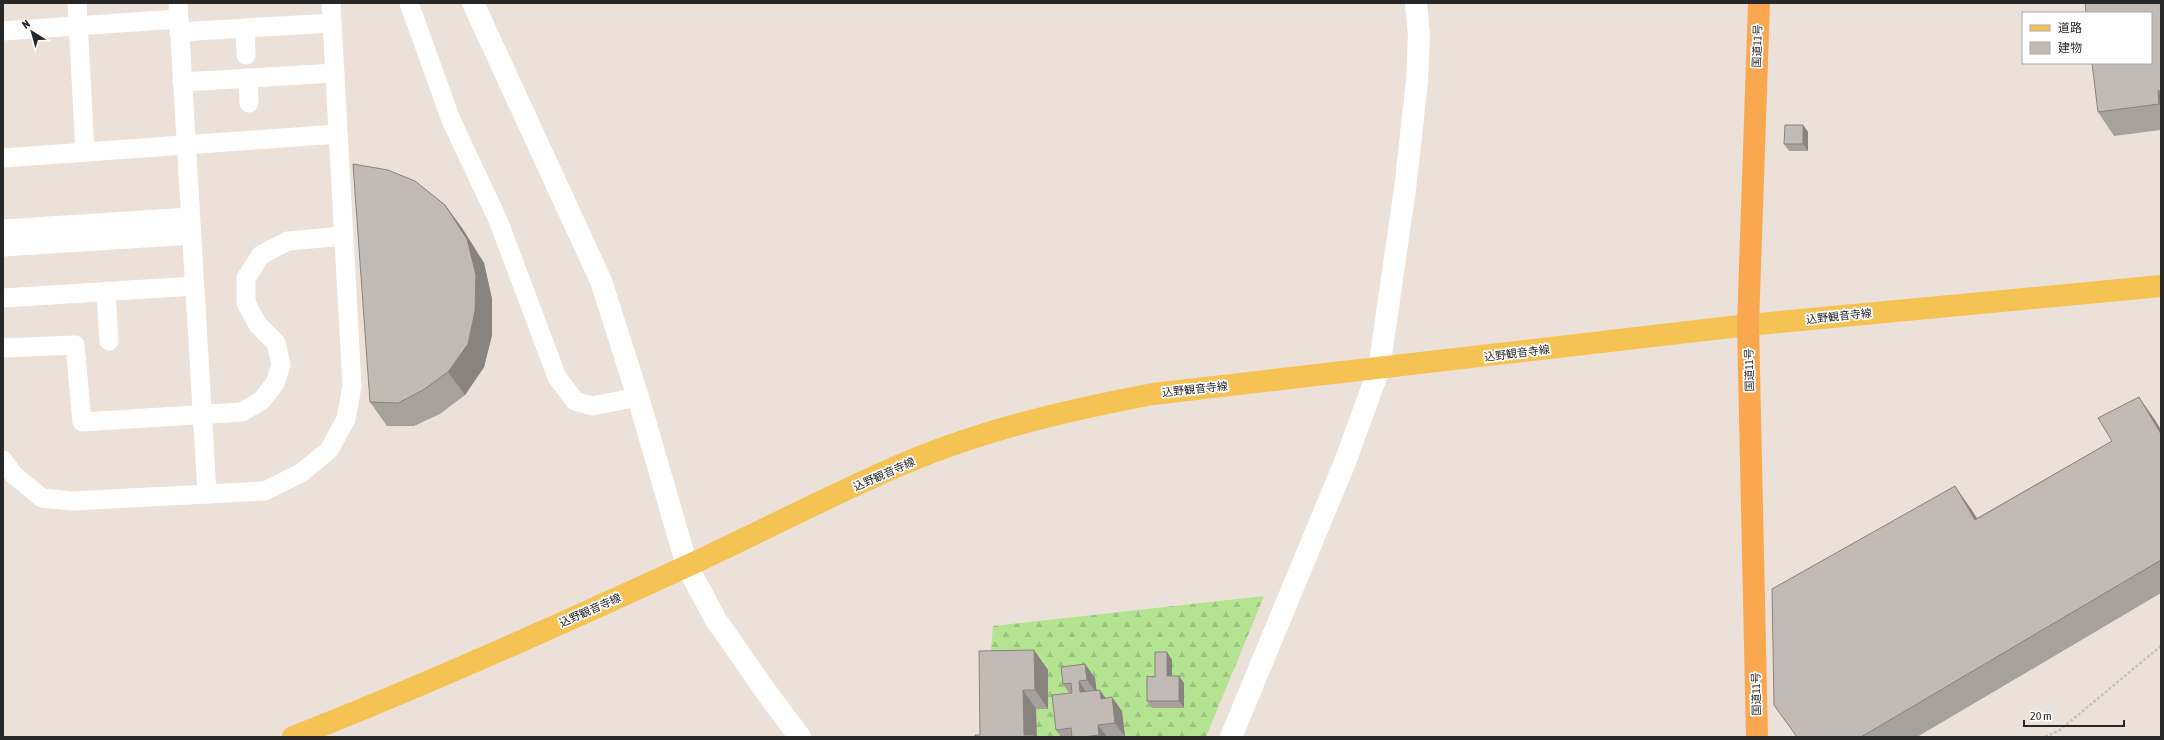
<svg xmlns="http://www.w3.org/2000/svg" width="2164" height="740" viewBox="0 0 2164 740" font-family="'Asap Condensed','Noto Sans JP',sans-serif">
	<style>
		.forest { fill: url(#forest-firs) }
		.lines { fill: none; stroke-linecap: round; stroke-linejoin: round }
		.path { stroke: #c3c3c3; stroke-width: 2.5; stroke-dasharray: 3 2; stroke-linecap: butt }
		.service { stroke: #fff; stroke-width: 19 }
		.minor { stroke: #fff; stroke-width: 22 }
		.primary { stroke: #f4c353; stroke-width: 22 }
		.trunk { stroke: #faa850; stroke-width: 22 }
		.wall { fill: #a7a19c }
		.shaded-wall { fill: #88837f }
		.building { fill: #c2bbb5; stroke: #88837f }
		.labels { text-anchor: middle; dominant-baseline: central; stroke-width: 3.5; stroke-linejoin: round; paint-order: stroke }
		.street-label { font-size: 11px; fill: #272727; stroke: #fff }
	</style>
	<defs>
		<pattern id="forest-firs" width="22" height="20" patternUnits="userSpaceOnUse"><rect width="22" height="20" fill="#b4e492"/><path d="M5 1l3.5 6h-7zM16 11l3.5 6h-7z" fill="#9bc47e"/></pattern>
	</defs>
	<rect width="100%" height="100%" fill="#ebe1d8"/>
	<path class="forest" d="M1264,596L1206,737H984L993,626Z"/>
	<g class="lines">
		<path class="path" d="M2045,737L2060,730L2161,646"/>
		<g class="service">
			<path d="M77,3L85,152"/>
			<path d="M178,3L207,494"/>
			<path d="M409,3L451,120L498,220L557,377L575,401L592,406L638,397"/>
			<path d="M245,28L246,55"/>
			<path d="M3,31L178,19"/>
			<path d="M179,32L332,23"/>
			<path d="M248,78L249,103"/>
			<path d="M182,82L335,73"/>
			<path d="M3,158L338,134"/>
			<path d="M3,229L190,217"/>
			<path d="M3,247L191,235"/>
			<path d="M106,291L109,341"/>
			<path d="M3,298L194,286"/>
			<path d="M3,348L75,345L82,422L242,412L262,400L275,383L281,365L276,343L258,325L246,303V278L261,255L288,241L344,236"/>
			<path d="M3,460L14,475L42,498L72,501L265,491L301,473L329,450L346,419L352,386L331,3"/>
		</g>
		<g class="minor">
			<path d="M473,3L601,281L638,397L687,566L716,620L772,700L800,737"/>
			<path d="M1231,737L1345,462L1379,369L1405,189L1417,81L1419,36L1416,3"/>
		</g>
		<path class="primary" d="M293,737C426,685 557,626 687,566C754,535 821,500 889,470C973,432 1063,411 1153,394L1748,325L2161,286"/>
		<path class="trunk" d="M1757,737L1748,325L1759,3"/>
	</g>
	<g class="wall">
		<path d="M2161,3V130L2114,136L2098,112Z"/>
		<path d="M1803,125L1808,132V151H1789L1784,144Z"/>
		<path d="M445,205L462,228L484,263L492,299V335L484,367L465,395L440,414L414,426H387L370,402Z"/>
		<path d="M2155,420L2161,430V593L1917,737H1796L1971,509L1977,518L2112,441Z"/>
		<path d="M1034,650L1048,670V709H1036L980,735Z"/>
		<path d="M1172,660V676L1184,683V708H1152L1147,701L1155,677Z"/>
		<path d="M1085,664L1095,678L1096,690L1122,711L1125,737H1061L1056,730L1069,693L1063,684Z"/>
	</g>
	<g class="shaded-wall">
		<path d="M2158,91L2161,95V106L2159,104Z"/>
		<path d="M1803,125L1808,132V151L1803,144Z"/>
		<path d="M445,205L462,228L484,263L492,299V335L484,367L465,395L448,372Z"/>
		<path d="M2139,397L2155,420L2161,430V434Z"/>
		<path d="M1955,486L1971,509L1991,543L1975,520Z"/>
		<path d="M1034,650L1048,670V709L1035,690Z"/>
		<path d="M1167,652L1172,660V683L1167,676Z"/>
		<path d="M1085,664L1095,678L1097,694L1087,680Z"/>
		<path d="M1179,676L1184,683V708L1179,701Z"/>
		<path d="M1079,681L1088,695L1080,692Z"/>
		<path d="M1023,690L1036,709L1037,737H1025L1024,735Z"/>
		<path d="M1100,690L1109,703L1101,699Z"/>
		<path d="M1112,697L1122,711L1125,737L1115,723Z"/>
		<path d="M1098,725L1107,737H1101L1099,735Z"/>
	</g>
	<g class="building">
		<path d="M2085,3H2161V90L2158,91L2159,104L2098,112L2092,63H2151V13H2086Z"/>
		<path d="M1785,125H1803V144H1784Z"/>
		<path d="M353,164L388,170L415,181L445,205L467,239L476,275L475,311L468,344L448,372L423,390L398,403L370,402Z"/>
		<path d="M2139,397L2161,434V560L1861,737H1797L1774,705L1772,589L1955,486L1975,520L2112,441L2098,418Z"/>
		<path d="M1034,650L1035,690H1023L1024,735H1034V737H975V735H980L979,651Z"/>
		<path d="M1155,652H1167V676H1179V701H1147V676L1155,677Z"/>
		<path d="M1085,664L1087,680L1079,681L1080,692L1100,690L1101,699L1112,697L1115,723L1098,725L1099,735L1082,737H1072L1071,728L1056,730L1052,695L1072,693L1071,683L1063,684L1061,667Z"/>
	</g>
	<g class="labels">
		<g class="street-label">
			<text transform="translate(1757 46) rotate(-88)">国道11号</text>
			<text transform="translate(1839 316) rotate(-6)">込野観音寺線</text>
			<text transform="translate(1517 353) rotate(-7)">込野観音寺線</text>
			<text transform="translate(1749 370) rotate(-91)">国道11号</text>
			<text transform="translate(1195 389) rotate(-6)">込野観音寺線</text>
			<text transform="translate(884 474) rotate(-24)">込野観音寺線</text>
			<text transform="translate(590 610) rotate(-24)">込野観音寺線</text>
			<text transform="translate(1756 694) rotate(-91)">国道11号</text>
		</g>
	</g>
	<rect width="2164" height="740" fill="none" stroke="#272727" stroke-width="8"/>
	<rect x="2022" y="12" width="130" height="52" fill="#ffffff" stroke="#a9a9a9"/>
	<rect x="2030" y="25" width="20" height="6" fill="#f4c353" stroke="#a9a9a9"/>
	<text x="2058" y="32" font-size="12" fill="#272727">道路</text>
	<rect x="2030" y="42" width="20" height="12" fill="#c2bbb5" stroke="#a9a9a9"/>
	<text x="2058" y="52" font-size="12" fill="#272727">建物</text>
	<g transform="translate(32 32) rotate(323)" stroke="#ffffff" stroke-width="3" paint-order="stroke">
	<path d="M0-3L7 15L0 10L-7 15Z" fill="#272727"/>
	<text y="-6" font-size="11" font-weight="bold" text-anchor="middle" fill="#272727">N</text>
	</g>
	<path d="M2024 720v6h100v-6" fill="none" stroke="#272727" stroke-width="2"/>
	<text x="2030" y="720" font-size="12" fill="#272727" stroke="#ffffff" stroke-width="3" paint-order="stroke">20 m</text>
</svg>
